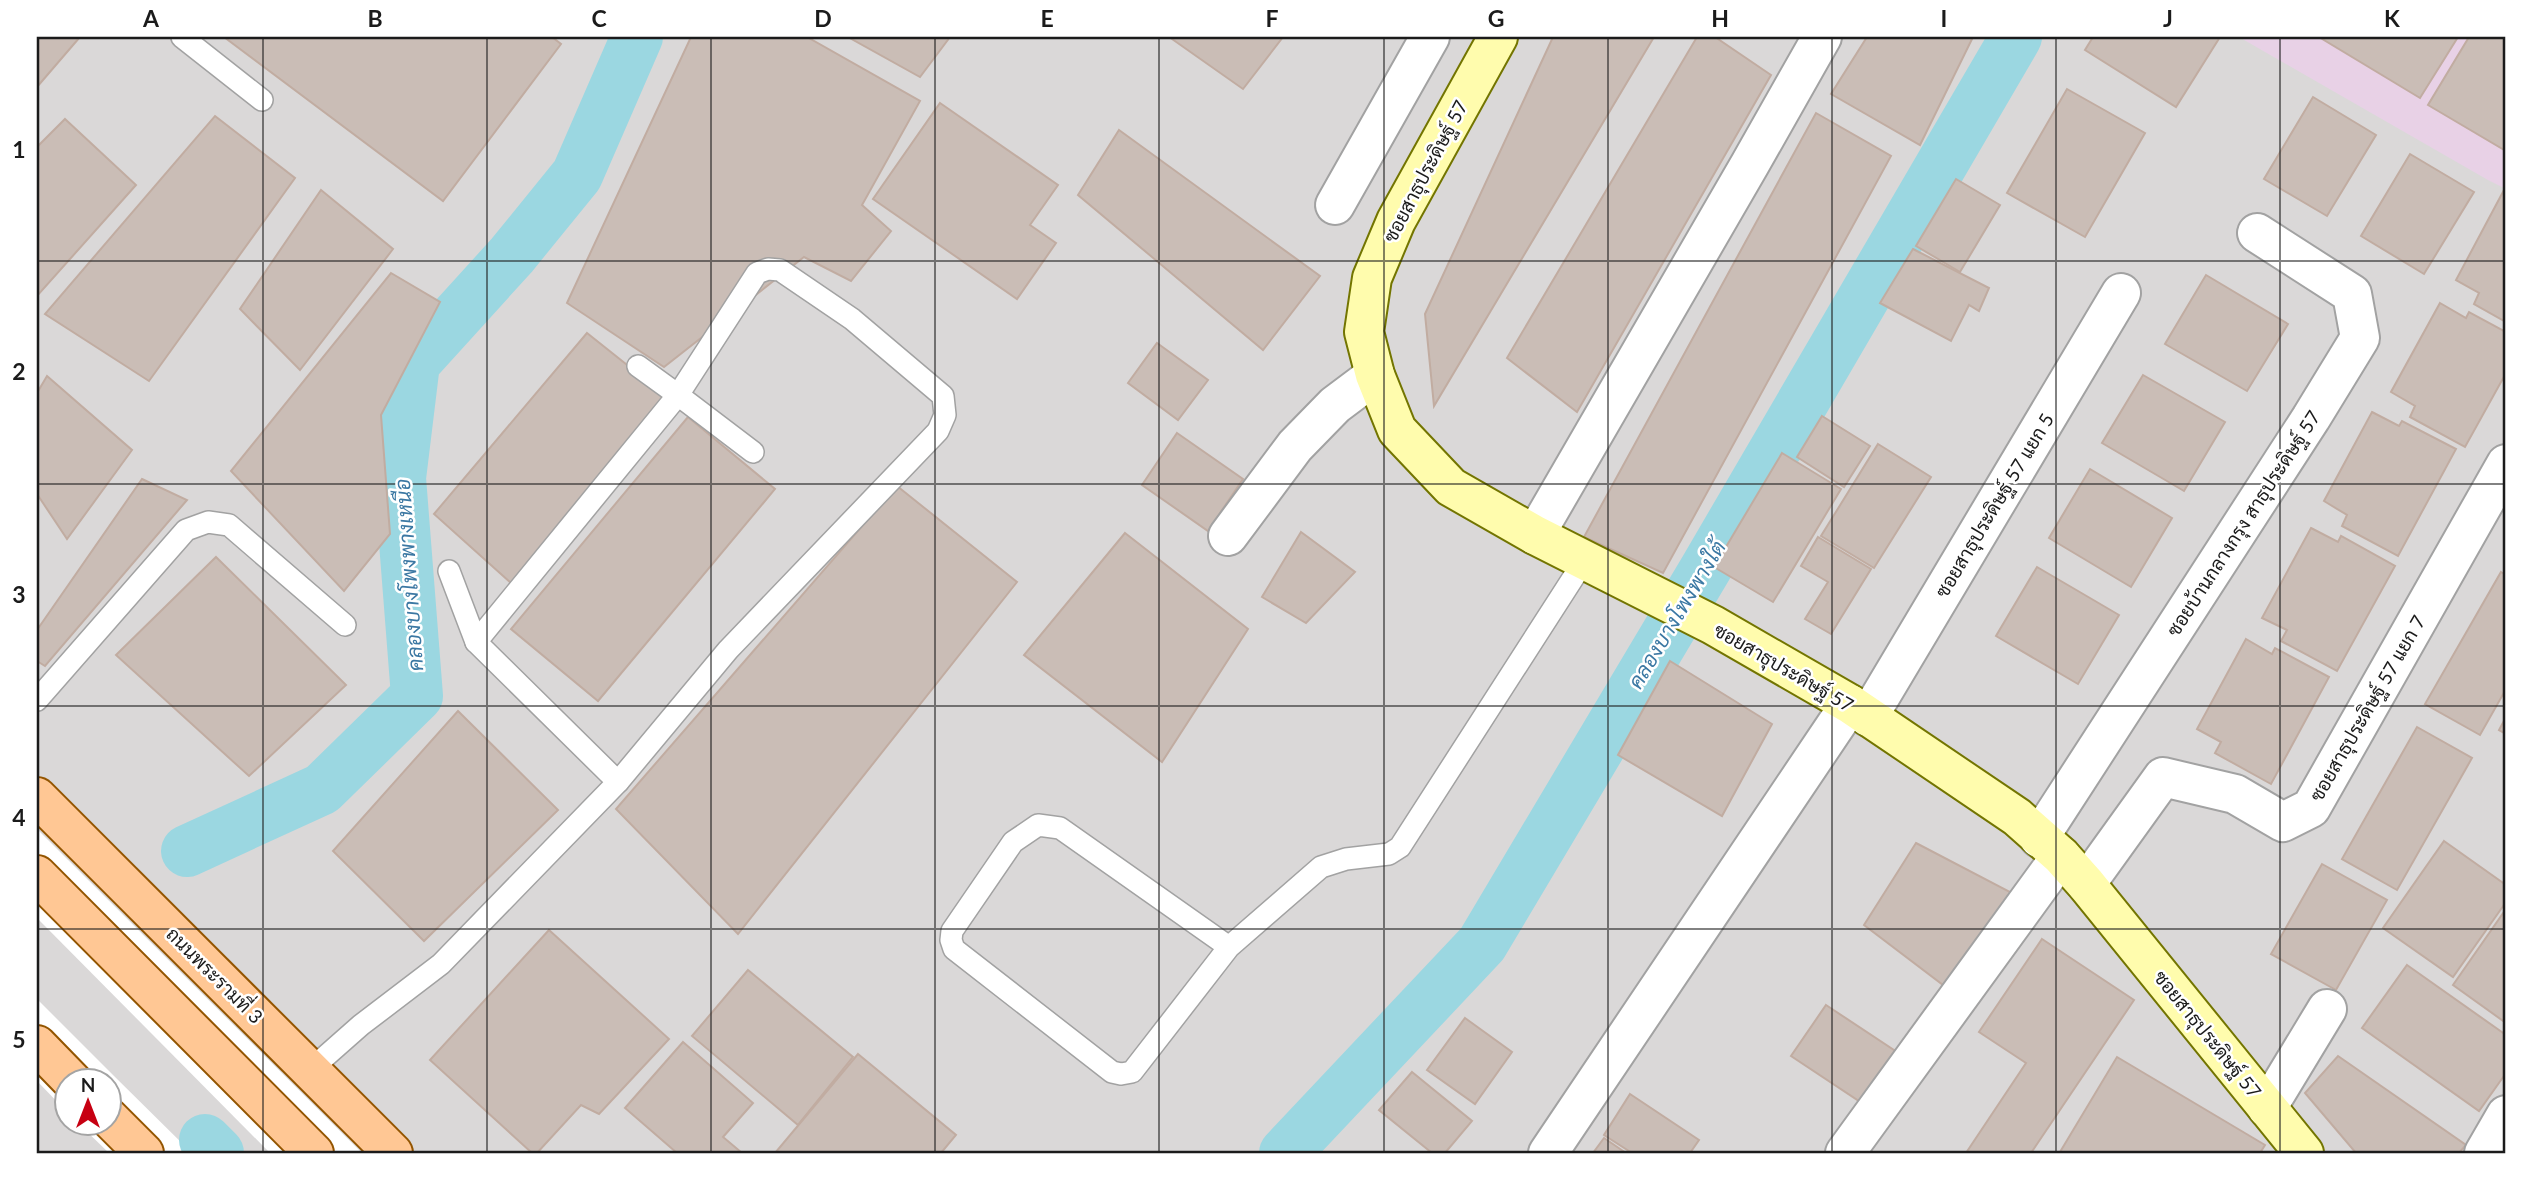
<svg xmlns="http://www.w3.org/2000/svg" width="2543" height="1190" viewBox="0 0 2543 1190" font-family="Lato,Sarabun,sans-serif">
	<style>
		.residential { fill: #dad8d8; fill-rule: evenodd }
		.industrial { fill: #e8d1e6 }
		.pier { fill: #fff }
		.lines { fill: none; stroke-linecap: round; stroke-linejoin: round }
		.canal { stroke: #9bd7e1; stroke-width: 52 }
		.building { fill: #cabdb6; stroke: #c1aca1; stroke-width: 2 }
		.lane-casing { stroke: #a2a2a2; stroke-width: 24 }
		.street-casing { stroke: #a2a2a2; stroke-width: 42 }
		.secondary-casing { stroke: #737500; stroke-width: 42 }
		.primary-casing { stroke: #935500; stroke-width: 42 }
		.lane { stroke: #fff; stroke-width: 21 }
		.street { stroke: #fff; stroke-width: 38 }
		.secondary { stroke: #fffcad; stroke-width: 38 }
		.primary { stroke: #ffc794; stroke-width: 38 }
		.grid { fill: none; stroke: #1b1b1b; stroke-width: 2; stroke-opacity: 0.55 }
		.labels { text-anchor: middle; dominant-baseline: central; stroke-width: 5; stroke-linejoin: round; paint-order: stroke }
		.street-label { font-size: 19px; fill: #1b1b1b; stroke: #fff }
		.water-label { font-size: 21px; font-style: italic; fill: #3b78a3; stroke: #fff }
		.neatline { fill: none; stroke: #1b1b1b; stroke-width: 2.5 }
		.grid-label { font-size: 23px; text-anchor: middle; font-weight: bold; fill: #1b1b1b }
	</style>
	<rect width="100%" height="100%" fill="#eee8e0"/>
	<path class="residential" d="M37,37H2506V1153H37ZM66,1082H108V1124H66Z"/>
	<path class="industrial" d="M2239,37H2506V189L2488,180Z"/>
	<g class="pier">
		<path d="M37,829L362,1153H270L37,918Z"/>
		<path d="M37,999L113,1075L192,1153H109L79,1124H108V1082H66V1111L37,1081Z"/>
	</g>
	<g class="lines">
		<g class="canal">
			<path d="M187,851L322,789L417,696L400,478L414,363L512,255L577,175L637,37"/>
			<path d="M205,1140L218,1153"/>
			<path d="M1285,1153L1482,944L1706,568L2016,37"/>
		</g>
	</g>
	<g class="building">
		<path d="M37,37H80L37,87Z"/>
		<path d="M224,37H552L561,44L443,201Z"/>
		<path d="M691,37H807L920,101L862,205L891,231L851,281L804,257L664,367L567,303Z"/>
		<path d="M848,37H950L920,77Z"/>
		<path d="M1173,37H1283L1243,89L1172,39Z"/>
		<path d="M1553,37H1654L1434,406L1425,314Z"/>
		<path d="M1697,37H1715L1771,75L1577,412L1507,358Z"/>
		<path d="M1867,37H1973L1920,145L1831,94Z"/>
		<path d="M2093,37H2220L2176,107L2085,50Z"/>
		<path d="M2319,37H2458L2420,98Z"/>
		<path d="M2469,37H2506V151L2428,105Z"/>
		<path d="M2067,89L2145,133L2085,237L2007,193Z"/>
		<path d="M2313,97L2376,135L2327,216L2264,179Z"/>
		<path d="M940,103L1058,185L1030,225L1056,243L1017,299L873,199Z"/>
		<path d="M1816,113L1891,156L1663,573L1584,537Z"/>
		<path d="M215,116L295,178L149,381L45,314Z"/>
		<path d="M65,119L136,185L37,296V147Z"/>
		<path d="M1119,130L1320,276L1263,350L1078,195Z"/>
		<path d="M2410,154L2474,192L2424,274L2361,236Z"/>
		<path d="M1956,179L2000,205L1960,272L1916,246Z"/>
		<path d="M321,190L393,249L300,370L240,309Z"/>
		<path d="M2504,190L2506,192V322L2474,304L2479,293L2456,280Z"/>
		<path d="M1913,249L1989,288L1979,311L1969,305L1951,341L1880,303Z"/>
		<path d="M391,273L440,302L381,415L390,534L344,591L231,471Z"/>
		<path d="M2206,275L2288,324L2247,391L2165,344Z"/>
		<path d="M2440,303L2466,318L2469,312L2506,332V373L2465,447L2410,417L2415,406L2391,392Z"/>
		<path d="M587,333L666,396L512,584L434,514Z"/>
		<path d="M1157,343L1208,380L1178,420L1128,383Z"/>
		<path d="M2143,375L2225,422L2184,491L2102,443Z"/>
		<path d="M47,376L132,450L67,539L37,494V393Z"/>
		<path d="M2372,412L2399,426L2402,421L2456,449L2398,556L2342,526L2347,515L2324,501Z"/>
		<path d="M1822,416L1870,446L1844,487L1797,457Z"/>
		<path d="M688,417L775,489L598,701L511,629Z"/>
		<path d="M1177,433L1243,479L1208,531L1142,485Z"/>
		<path d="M1878,444L1931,477L1874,568L1821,536Z"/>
		<path d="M1782,453L1841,489L1773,602L1714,567Z"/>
		<path d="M2090,469L2172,518L2131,587L2049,538Z"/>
		<path d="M142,479L187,500L45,666L37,661V630Z"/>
		<path d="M897,486L1017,582L738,934L616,809Z"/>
		<path d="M2311,528L2338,542L2341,536L2395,566L2337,671L2281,641L2287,630L2262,618Z"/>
		<path d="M1301,532L1355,572L1306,623L1262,597Z"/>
		<path d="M1125,533L1248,629L1162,762L1024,655Z"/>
		<path d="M1818,537L1871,569L1831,634L1805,619L1828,582L1801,566Z"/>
		<path d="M216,557L346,685L249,776L116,655Z"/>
		<path d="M2037,567L2119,615L2078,684L1996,636Z"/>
		<path d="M2501,572L2506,575V689L2480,735L2425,704Z"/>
		<path d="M2246,639L2272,654L2275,648L2329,677L2271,784L2215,753L2221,742L2197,729Z"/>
		<path d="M1670,661L1772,724L1722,816L1618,755Z"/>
		<path d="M458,711L558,810L424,941L333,851Z"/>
		<path d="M2506,717V734L2499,730Z"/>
		<path d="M2417,727L2472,758L2397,890L2342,859Z"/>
		<path d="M2444,841L2506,885V902L2453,977L2383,928Z"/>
		<path d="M1916,843L2012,893L1947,988L1864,925Z"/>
		<path d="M2322,864L2387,900L2336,990L2271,954Z"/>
		<path d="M2506,909V1023L2453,985Z"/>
		<path d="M549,930L669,1039L599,1114L581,1105L537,1153H532L430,1060Z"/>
		<path d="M2042,939L2134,1000L2031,1153H1966L2026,1063L1979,1032Z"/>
		<path d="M2407,965L2506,1035V1073L2479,1111L2362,1028Z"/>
		<path d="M748,970L853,1057L798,1125L692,1036Z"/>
		<path d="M1826,1005L1903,1056L1868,1107L1791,1056Z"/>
		<path d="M1465,1018L1512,1052L1475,1104L1427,1070Z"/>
		<path d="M683,1042L753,1103L723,1137L742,1153H677L625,1108Z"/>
		<path d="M858,1054L956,1135L941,1153H775Z"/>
		<path d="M2338,1056L2466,1145L2459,1153H2356L2305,1093Z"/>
		<path d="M2117,1057L2265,1145L2260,1153L2060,1152Z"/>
		<path d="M1412,1072L1472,1121L1445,1153H1432L1379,1110Z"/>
		<path d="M1630,1094L1699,1140L1690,1153H1632L1604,1135Z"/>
		<path d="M1604,1138L1626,1153H1593Z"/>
	</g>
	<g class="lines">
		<g class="lane-casing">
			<g id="lane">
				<path d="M182,37L262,100"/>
				<path d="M449,571L476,642L618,782"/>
				<path d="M476,642L678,395L753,452"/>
				<path d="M37,700L186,530L208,522L229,525L345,625"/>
				<path d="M1229,947L1060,828L1038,825L1013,842L952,931L951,940L954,949L1112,1072L1121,1074L1132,1072L1229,947L1321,867L1346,859L1389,854L1400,847L1584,561"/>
				<path d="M310,1070L361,1025L441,964L618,782L728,650L938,431L945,415L943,396L852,319L780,270L768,269L757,273L678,395L638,366"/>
			</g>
		</g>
		<g class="street-casing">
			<g id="street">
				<path d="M1335,205L1430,37"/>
				<path d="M1535,535L1750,164L1822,37"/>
				<path d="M1228,536L1295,446L1335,405L1375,375"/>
				<path d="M1868,717L2121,293"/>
				<path d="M2039,838L2311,418L2360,338L2352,294L2257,233"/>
				<path d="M2086,884L2163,777L2235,794L2283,822L2311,808L2506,464"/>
				<path d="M2267,1108L2327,1009"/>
				<path d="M1548,1153L1850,704"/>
				<path d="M1845,1153L2061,856"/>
				<path d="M2484,1153L2506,1115"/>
			</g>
		</g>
		<g class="secondary-casing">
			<path id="secondary" d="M1498,37L1396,221L1372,278L1364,332L1375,375L1397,430L1451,487L1535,535L1713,625L1850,704L2017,817L2061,856L2086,884L2304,1153"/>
		</g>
		<g class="primary-casing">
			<g id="primary">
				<path d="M37,797L393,1153"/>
				<path d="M37,875L314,1153"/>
				<path d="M37,1045L73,1082"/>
				<path d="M108,1117L144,1153"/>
			</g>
		</g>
		<use href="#lane" class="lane"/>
		<use href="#street" class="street"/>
		<use href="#secondary" class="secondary"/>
		<use href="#primary" class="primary"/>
	</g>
	<path class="grid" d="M263,37V1153M487,37V1153M711,37V1153M935,37V1153M1159,37V1153M1384,37V1153M1608,37V1153M1832,37V1153M2056,37V1153M2280,37V1153M37,261H2506M37,484H2506M37,706H2506M37,929H2506"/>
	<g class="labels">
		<g class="street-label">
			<text transform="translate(1425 171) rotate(-62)">ซอยสาธุประดิษฐ์ 57</text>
			<text transform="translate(1994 505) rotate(-59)">ซอยสาธุประดิษฐ์ 57 แยก 5</text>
			<text transform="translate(2243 523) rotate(-57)">ซอยบ้านกลางกรุง สาธุประดิษฐ์ 57</text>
			<text transform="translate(1784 667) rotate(30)">ซอยสาธุประดิษฐ์ 57</text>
			<text transform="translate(2367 708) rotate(-60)">ซอยสาธุประดิษฐ์ 57 แยก 7</text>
			<text transform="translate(215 975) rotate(45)">ถนนพระรามที่ 3</text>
			<text transform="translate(2208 1034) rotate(51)">ซอยสาธุประดิษฐ์ 57</text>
		</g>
		<g class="water-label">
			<text transform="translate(408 575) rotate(-94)">คลองบางโพงพางเหนือ</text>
			<text transform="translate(1676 614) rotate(-59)">คลองบางโพงพางใต้</text>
		</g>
	</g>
	<rect width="2543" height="1190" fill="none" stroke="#ffffff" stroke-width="77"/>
	<g transform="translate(88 1102)"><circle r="33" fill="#ffffff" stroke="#a4a4a4" stroke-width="2"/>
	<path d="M0-5L12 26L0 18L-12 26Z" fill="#c70012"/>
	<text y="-10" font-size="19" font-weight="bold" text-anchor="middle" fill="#1b1b1b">N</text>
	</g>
	<rect x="38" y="38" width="2466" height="1114" class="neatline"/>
	<g class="grid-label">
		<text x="151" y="27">A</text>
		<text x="375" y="27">B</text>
		<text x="599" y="27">C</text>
		<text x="823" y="27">D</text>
		<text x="1047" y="27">E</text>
		<text x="1272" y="27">F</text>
		<text x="1496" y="27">G</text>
		<text x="1720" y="27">H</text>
		<text x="1944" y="27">I</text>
		<text x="2168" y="27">J</text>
		<text x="2392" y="27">K</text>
		<text x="19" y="158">1</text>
		<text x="19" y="380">2</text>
		<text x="19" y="603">3</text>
		<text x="19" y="826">4</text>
		<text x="19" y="1048">5</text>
	</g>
</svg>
